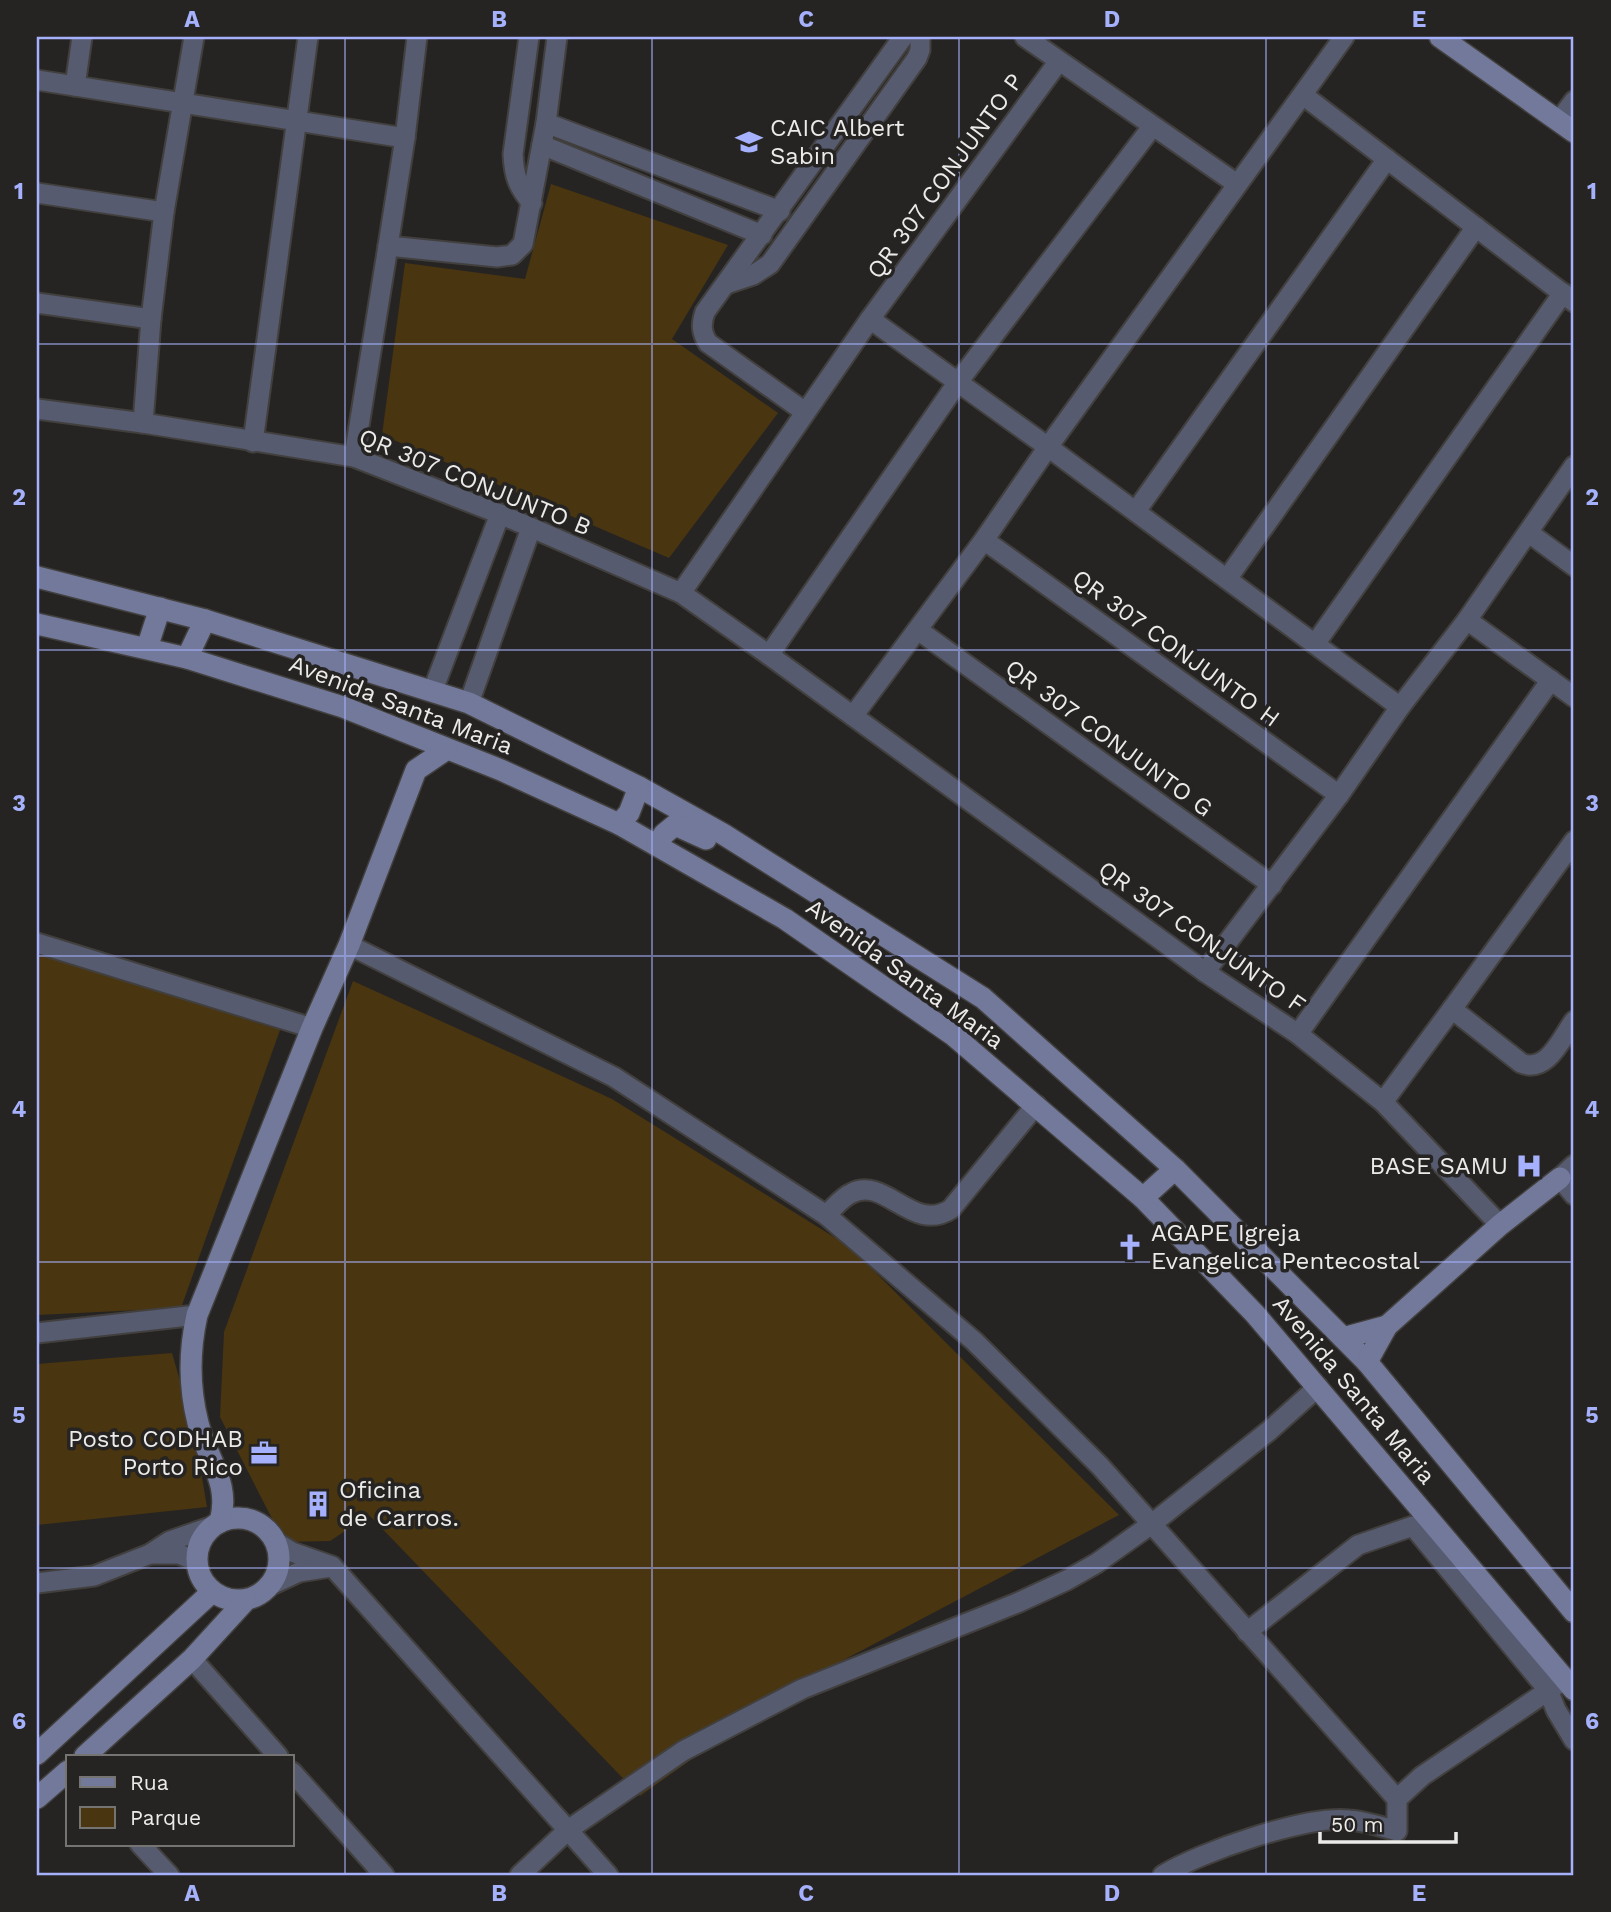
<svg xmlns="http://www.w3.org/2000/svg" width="1611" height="1912" viewBox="0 0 1611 1912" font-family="'Work Sans',sans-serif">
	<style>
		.green { fill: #493510 }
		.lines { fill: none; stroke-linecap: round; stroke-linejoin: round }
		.street-casing { stroke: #42403e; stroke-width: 23 }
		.secondary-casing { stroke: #42403e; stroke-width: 24 }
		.street { stroke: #565b70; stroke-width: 19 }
		.secondary { stroke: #72799a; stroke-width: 21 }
		.grid { fill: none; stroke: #a5b1fc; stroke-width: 2; stroke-opacity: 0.55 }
		.labels { text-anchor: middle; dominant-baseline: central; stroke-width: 7; stroke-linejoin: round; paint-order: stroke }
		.poi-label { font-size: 24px; fill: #ecebea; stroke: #262422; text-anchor: start }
		.street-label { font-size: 24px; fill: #ecebea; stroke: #262422 }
		.neatline { fill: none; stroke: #a5b1fc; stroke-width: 2.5 }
		.grid-label { font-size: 23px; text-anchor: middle; font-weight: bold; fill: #a5b1fc }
	</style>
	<rect width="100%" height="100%" fill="#262422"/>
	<g class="green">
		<path d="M551,184L728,245L672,339L778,413L669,558L382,435L405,263L525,279Z"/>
		<path d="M37,953L280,1030L181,1308L37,1315Z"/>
		<path d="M353,981L612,1099L850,1247L1119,1515L796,1685L640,1796L369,1515L330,1541L284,1542L220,1417L224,1332Z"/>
		<path d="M172,1353L194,1430L207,1507L37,1525V1364Z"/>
	</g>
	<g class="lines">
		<g class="street-casing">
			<g id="street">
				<path d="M529,37L513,154C514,176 518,187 532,203"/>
				<path d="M1025,37L1237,184"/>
				<path d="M37,80L405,138"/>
				<path d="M75,86L82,37"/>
				<path d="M1303,95L1574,302"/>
				<path d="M1559,121L1574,101"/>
				<path d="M546,123L780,211"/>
				<path d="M542,145L762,235"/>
				<path d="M37,193L164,212"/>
				<path d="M388,246L405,138L417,37"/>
				<path d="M726,284L753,275L770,264L917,58L920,50V37"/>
				<path d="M37,303L151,319"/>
				<path d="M870,319L1048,447L1400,707"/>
				<path d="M37,409L143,423L354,457L500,514L681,593L769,655L1205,972L1298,1034L1383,1102L1500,1225"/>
				<path d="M805,412L708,343C701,332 701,324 705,312L903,37"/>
				<path d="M143,423L151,319L164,212L194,37"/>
				<path d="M253,442L308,37"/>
				<path d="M354,457L388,246L497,257L512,255L523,244L546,123L557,37"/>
				<path d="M1136,511L1387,159"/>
				<path d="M1529,533L1574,566"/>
				<path d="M984,540L1339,795"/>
				<path d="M1227,579L1476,227"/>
				<path d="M681,593L870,319L1059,61"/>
				<path d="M1467,620L1574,697"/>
				<path d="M918,630L1272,885"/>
				<path d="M1315,644L1563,293"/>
				<path d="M769,655L958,382L1152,127"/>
				<path d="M433,690L500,514"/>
				<path d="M469,703L531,528"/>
				<path d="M853,716L984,540L1048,447L1344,37"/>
				<path d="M1574,841L1452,1009L1521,1063C1547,1074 1561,1039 1574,1021"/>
				<path d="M37,943L312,1028"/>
				<path d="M349,945L614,1077L826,1215L974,1341L1100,1466L1397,1799L1422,1776L1564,1680"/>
				<path d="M1205,972L1339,795L1400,707L1467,620L1574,466"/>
				<path d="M1298,1034L1551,680"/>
				<path d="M1383,1102L1452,1009"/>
				<path d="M1574,1165L1560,1178L1574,1195"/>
				<path d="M826,1215C834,1208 842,1197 852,1193C885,1176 913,1234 951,1209L1036,1105"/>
				<path d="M37,1333L197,1315"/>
				<path d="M276,1542L292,1552L332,1566L608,1875"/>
				<path d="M150,1554H179L196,1561"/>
				<path d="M37,1583L94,1576L150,1554L170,1541L213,1526"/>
				<path d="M271,1585L299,1572L331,1567"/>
				<path d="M1247,1632L1358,1545L1413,1526L1548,1690L1556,1710L1574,1740"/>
				<path d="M192,1659L278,1756"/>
				<path d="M292,1772L384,1875"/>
				<path d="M140,1844L169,1875"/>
				<path d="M520,1875L568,1830L683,1751L802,1689L1017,1603L1067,1580L1097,1563L1153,1523L1270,1430L1318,1387"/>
				<path d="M1163,1875C1200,1852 1307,1815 1349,1820C1365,1821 1382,1827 1397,1831V1799"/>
			</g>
		</g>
		<g class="secondary-casing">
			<g id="secondary">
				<path d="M1440,37L1574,132"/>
				<path d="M37,577L205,620L469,703L639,787L723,834L983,998L1175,1169L1367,1362L1574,1612"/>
				<path d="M37,624L187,658L343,707L501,770L619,824L785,919L953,1035L1143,1198L1255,1314L1574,1690"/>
				<path d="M147,648L160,608"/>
				<path d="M187,658L205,620"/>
				<path d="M619,824L629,813L639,787"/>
				<path d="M657,845L664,834L675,825L706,839"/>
				<path d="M1143,1198L1175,1169"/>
				<path d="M1343,1338L1387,1326"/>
				<path d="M1367,1362L1387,1326L1500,1225L1560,1178"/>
				<circle cx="238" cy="1559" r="41"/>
				<path d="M220,1522C231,1482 207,1460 198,1423C189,1388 189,1351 197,1315L312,1028L349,945L416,770L447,749"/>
				<path d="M37,1754L212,1592"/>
				<path d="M85,1756L192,1659L246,1600"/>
				<path d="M37,1798L68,1771"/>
			</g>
		</g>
		<use href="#street" class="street"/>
		<use href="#secondary" class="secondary"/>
	</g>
	<path class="grid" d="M345,37V1875M652,37V1875M959,37V1875M1266,37V1875M37,344H1574M37,650H1574M37,956H1574M37,1262H1574M37,1568H1574"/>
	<defs>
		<g id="school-bare" transform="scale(2.1)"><path d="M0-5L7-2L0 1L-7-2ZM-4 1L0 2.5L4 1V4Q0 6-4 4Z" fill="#a5b1fc" stroke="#262422" stroke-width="2.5" paint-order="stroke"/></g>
		<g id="hospital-bare" transform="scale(2.1)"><path d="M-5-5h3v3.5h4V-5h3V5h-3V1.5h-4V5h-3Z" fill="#a5b1fc" stroke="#262422" stroke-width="2.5" paint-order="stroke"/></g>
		<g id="church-bare" transform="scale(2.1)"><path d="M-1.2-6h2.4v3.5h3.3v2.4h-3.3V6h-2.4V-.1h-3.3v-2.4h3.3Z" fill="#a5b1fc" stroke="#262422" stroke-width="2.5" paint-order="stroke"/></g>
		<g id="office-bare" transform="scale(2.1)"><path d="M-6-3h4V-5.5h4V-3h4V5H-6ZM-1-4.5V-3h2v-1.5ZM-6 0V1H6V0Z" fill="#a5b1fc" stroke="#262422" stroke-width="2.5" paint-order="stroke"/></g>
		<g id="building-bare" transform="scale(2.1)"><path d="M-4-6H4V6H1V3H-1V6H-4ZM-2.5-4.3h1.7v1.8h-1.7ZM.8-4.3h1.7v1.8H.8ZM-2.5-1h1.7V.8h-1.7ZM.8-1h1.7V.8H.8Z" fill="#a5b1fc" stroke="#262422" stroke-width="2.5" paint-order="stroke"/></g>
	</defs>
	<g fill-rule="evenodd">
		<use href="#school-bare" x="749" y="142"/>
		<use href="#hospital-bare" x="1529" y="1166"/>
		<use href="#church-bare" x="1130" y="1247"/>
		<use href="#office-bare" x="264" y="1453"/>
		<use href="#building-bare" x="318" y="1504"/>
	</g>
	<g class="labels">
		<g class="poi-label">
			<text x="770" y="128">CAIC Albert<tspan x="770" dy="28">Sabin</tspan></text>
			<text x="1508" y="1166" text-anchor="end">BASE SAMU</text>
			<text x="1151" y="1233">AGAPE Igreja<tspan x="1151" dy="28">Evangelica Pentecostal</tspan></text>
			<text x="243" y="1439" text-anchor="end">Posto CODHAB<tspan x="243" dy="28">Porto Rico</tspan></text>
			<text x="339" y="1490">Oficina<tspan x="339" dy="28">de Carros.</tspan></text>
		</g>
		<g class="street-label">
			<text transform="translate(945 176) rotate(-54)">QR 307 CONJUNTO P</text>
			<text transform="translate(475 482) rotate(22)">QR 307 CONJUNTO B</text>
			<text transform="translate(1176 648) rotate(36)">QR 307 CONJUNTO H</text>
			<text transform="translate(401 705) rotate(21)">Avenida Santa Maria</text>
			<text transform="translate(1109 738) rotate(36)">QR 307 CONJUNTO G</text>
			<text transform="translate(1202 937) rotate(35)">QR 307 CONJUNTO F</text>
			<text transform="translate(905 974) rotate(36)">Avenida Santa Maria</text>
			<text transform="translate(1354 1390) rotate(50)">Avenida Santa Maria</text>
		</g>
	</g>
	<rect width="1611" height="1912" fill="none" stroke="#262422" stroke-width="77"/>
	<rect x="66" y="1755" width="228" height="91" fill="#262422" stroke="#757472" stroke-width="2"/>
	<rect x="80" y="1777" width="35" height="10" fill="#72799a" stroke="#757472" stroke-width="2"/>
	<text x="130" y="1790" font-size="21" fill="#ecebea">Rua</text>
	<rect x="80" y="1807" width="35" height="21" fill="#493510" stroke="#757472" stroke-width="2"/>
	<text x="130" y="1825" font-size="21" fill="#ecebea">Parque</text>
	<path d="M1320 1832v10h136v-10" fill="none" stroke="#ecebea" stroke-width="3.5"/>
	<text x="1331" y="1832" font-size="21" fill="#ecebea" stroke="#262422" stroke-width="5" paint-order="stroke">50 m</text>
	<rect x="38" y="38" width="1534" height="1836" class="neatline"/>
	<g class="grid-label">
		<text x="192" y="27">A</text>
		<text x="499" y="27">B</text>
		<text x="806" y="27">C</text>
		<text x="1112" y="27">D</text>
		<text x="1419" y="27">E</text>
		<text x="19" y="199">1</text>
		<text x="1592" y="199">1</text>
		<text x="19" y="505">2</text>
		<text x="1592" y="505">2</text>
		<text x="19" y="811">3</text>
		<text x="1592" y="811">3</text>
		<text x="19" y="1117">4</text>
		<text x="1592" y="1117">4</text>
		<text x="19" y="1423">5</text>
		<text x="1592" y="1423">5</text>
		<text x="19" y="1729">6</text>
		<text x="1592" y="1729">6</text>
		<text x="192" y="1901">A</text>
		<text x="499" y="1901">B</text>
		<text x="806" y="1901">C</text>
		<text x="1112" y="1901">D</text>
		<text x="1419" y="1901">E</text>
	</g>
</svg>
